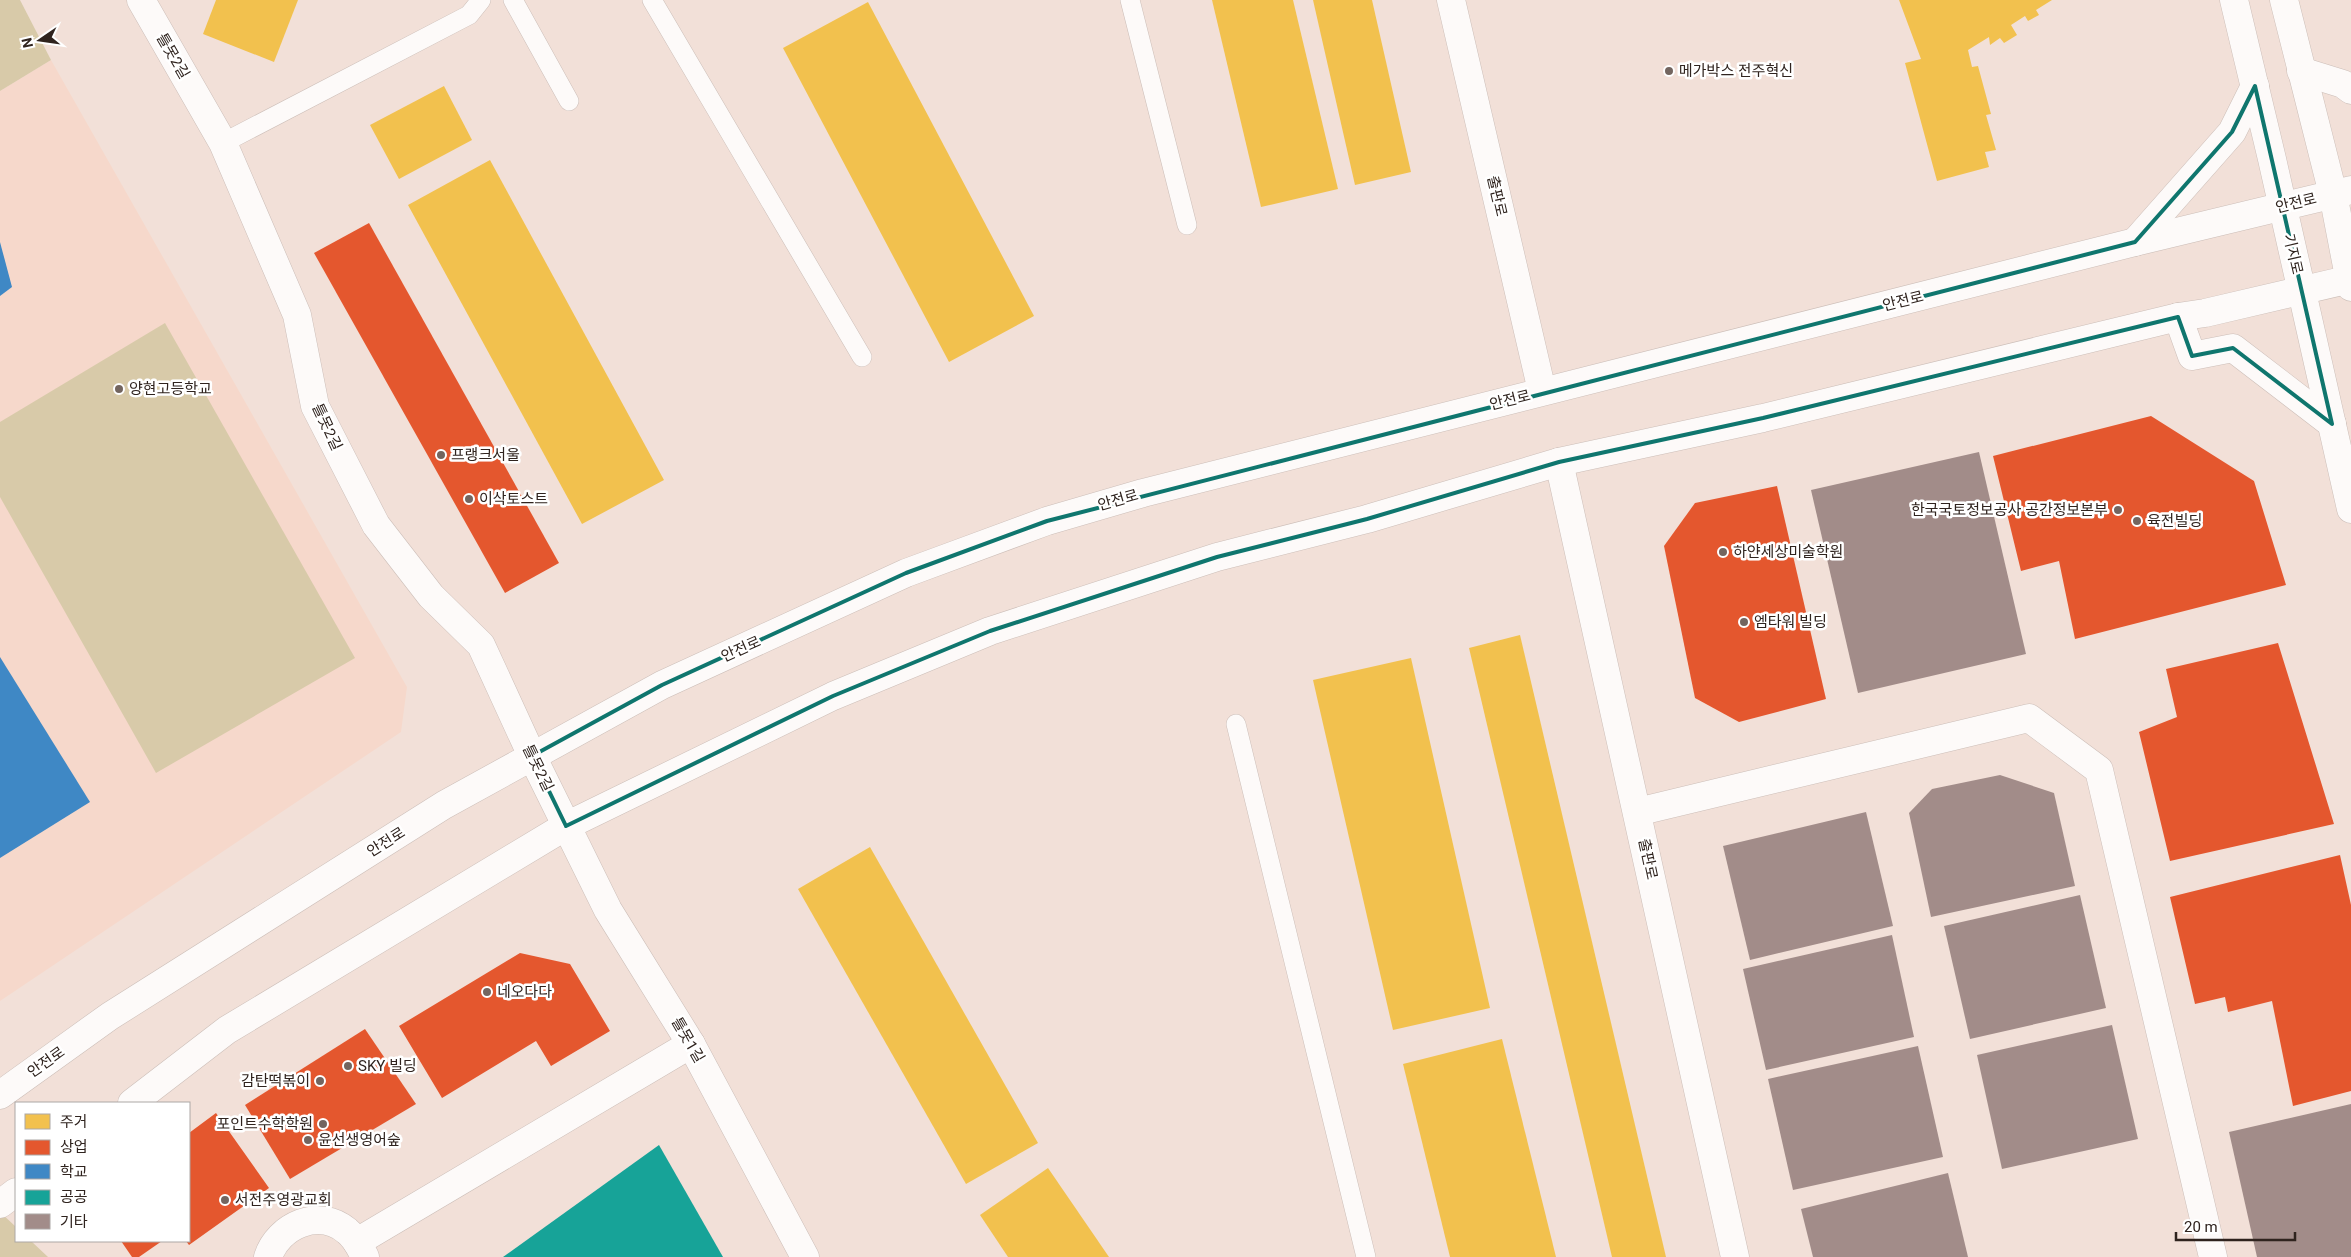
<svg xmlns="http://www.w3.org/2000/svg" width="2351" height="1257" viewBox="0 0 2351 1257" font-family="Roboto,'Noto Sans KR',sans-serif">
	<style>
		.built { fill: #f6d8cb }
		.green { fill: #d8caa9 }
		.homes { fill: #f2c14e }
		.shops { fill: #e4572e }
		.schools { fill: #3f88c5 }
		.public { fill: #17a398 }
		.building { fill: #a28c89 }
		.lines { fill: none; stroke-linecap: round; stroke-linejoin: round }
		.service-casing { stroke: #ccbeb8; stroke-width: 20 }
		.minor-casing { stroke: #ccbeb8; stroke-width: 29 }
		.tertiary-casing { stroke: #ccbeb8; stroke-width: 29 }
		.service { stroke: #fdfaf9; stroke-width: 19 }
		.minor { stroke: #fdfaf9; stroke-width: 28 }
		.tertiary { stroke: #fdfaf9; stroke-width: 28 }
		.marked { fill: none; stroke: #0f766e; stroke-width: 4; stroke-linejoin: round }
		.poi-dot { fill: #73655f; stroke: #fff; stroke-width: 2 }
		.labels { text-anchor: middle; dominant-baseline: central; stroke-width: 5; stroke-linejoin: round; paint-order: stroke }
		.street-label { font-size: 15px; fill: #2f231e; stroke: #fff }
		.poi-label { font-size: 15px; fill: #2f231e; stroke: #fff; text-anchor: start }
	</style>
	<rect width="100%" height="100%" fill="#f2e0d8"/>
	<path class="built" d="M51,60L407,687L401,732L0,1001V91Z"/>
	<g class="green">
		<path d="M0,0H20L51,60L0,91Z"/>
		<path d="M165,323L355,658L156,773L0,497V422Z"/>
		<path d="M0,1212L16,1227V1241H31L48,1257H0Z"/>
	</g>
	<g class="homes">
		<path d="M216,0H298L274,62L203,34Z"/>
		<path d="M1212,0H1293L1338,189L1261,207Z"/>
		<path d="M1313,0H1372L1411,172L1355,185Z"/>
		<path d="M1899,0H2052L2036,10L2039,15L2028,21L2025,16L2011,25L2017,35L2004,43L2000,38L1990,45L1989,37L1968,50L1972,67L1978,66L1991,114L1986,115L1996,150L1985,152L1989,167L1937,181L1905,63L1921,59Z"/>
		<path d="M868,2L1034,316L949,362L783,48Z"/>
		<path d="M444,86L472,140L399,179L370,125Z"/>
		<path d="M490,160L664,480L582,524L408,205Z"/>
		<path d="M1520,635L1666,1257H1612L1469,648Z"/>
		<path d="M1411,658L1490,1008L1393,1030L1313,680Z"/>
		<path d="M870,847L1038,1143L966,1184L798,889Z"/>
		<path d="M1502,1039L1556,1257H1450L1403,1064Z"/>
		<path d="M1048,1168L1109,1257H1008L980,1215Z"/>
	</g>
	<g class="shops">
		<path d="M369,223L559,563L505,593L314,253Z"/>
		<path d="M2151,416L2254,481L2286,585L2075,639L2059,561L2021,571L1993,456Z"/>
		<path d="M1777,486L1826,699L1739,722L1695,698L1664,546L1695,503Z"/>
		<path d="M2278,643L2334,824L2170,861L2139,732L2177,717L2166,669Z"/>
		<path d="M2340,855L2351,905V1091L2293,1106L2272,1001L2228,1012L2225,997L2195,1004L2170,897Z"/>
		<path d="M520,953L570,964L610,1031L551,1066L536,1041L442,1098L399,1026Z"/>
		<path d="M365,1029L416,1104L290,1179L245,1105Z"/>
		<path d="M216,1113L269,1188L189,1245L186,1241H189V1133Z"/>
		<path d="M121,1241H162L139,1257H132Z"/>
	</g>
	<g class="schools">
		<path d="M0,242L12,287L0,296Z"/>
		<path d="M0,657L90,802L0,858Z"/>
	</g>
	<path class="public" d="M659,1145L723,1257H503Z"/>
	<g class="building">
		<path d="M1979,452L2026,654L1858,693L1811,490Z"/>
		<path d="M2000,775L2054,793L2075,886L1931,917L1909,813L1932,789Z"/>
		<path d="M1866,812L1893,926L1750,960L1723,846Z"/>
		<path d="M2080,895L2106,1008L1970,1039L1944,926Z"/>
		<path d="M1892,935L1914,1037L1766,1070L1743,969Z"/>
		<path d="M2112,1025L2138,1139L2002,1169L1977,1055Z"/>
		<path d="M1918,1046L1943,1157L1793,1190L1768,1079Z"/>
		<path d="M2351,1104V1257H2257L2229,1132Z"/>
		<path d="M1948,1173L1968,1257H1813L1801,1209Z"/>
	</g>
	<g class="lines">
		<g class="service-casing">
			<g id="service">
				<path d="M513,0L569,101"/>
				<path d="M652,0L862,357"/>
				<path d="M1130,0L1187,225"/>
				<path d="M223,143L469,15L481,0"/>
				<path d="M1236,724L1366,1257"/>
			</g>
		</g>
		<g class="minor-casing">
			<g id="minor">
				<path d="M141,0L223,143L297,315L315,406L376,525L431,596L481,645L532,756L608,910L691,1044L805,1257"/>
				<path d="M1451,0L1542,391"/>
				<path d="M1559,462L1735,1257"/>
				<path d="M1637,812L2029,718L2099,770L2213,1257"/>
				<path d="M357,1242L691,1044"/>
				<path d="M268,1257C278,1226 319,1207 347,1231C356,1238 360,1247 365,1257"/>
			</g>
		</g>
		<g class="tertiary-casing">
			<g id="tertiary">
				<path d="M2234,0L2272,159L2351,509"/>
				<path d="M2284,0L2333,194L2351,287"/>
				<path d="M2301,71L2343,84L2351,90"/>
				<path d="M2135,242L2232,132L2255,86"/>
				<path d="M2178,317L2192,356L2233,348L2332,424"/>
				<path d="M0,1095L110,1016L444,805L662,685L906,573L1047,521L1143,493L2135,242L2351,190"/>
				<path d="M132,1103L227,1030L566,826L833,696L990,631L1217,557L1367,519L1559,462L1763,418L2178,317L2205,313L2351,279"/>
				<path d="M0,1204L16,1192"/>
			</g>
		</g>
		<use href="#service" class="service"/>
		<use href="#minor" class="minor"/>
		<use href="#tertiary" class="tertiary"/>
	</g>
	<path class="marked" d="M2255,86L2332,424L2233,348L2192,356L2178,317L1763,418L1559,462L1367,519L1217,557L990,631L833,696L566,826L532,756L662,685L906,573L1047,521L2135,242L2232,132Z"/>
	<g class="poi-dot">
		<circle cx="1669" cy="71" r="5"/>
		<circle cx="119" cy="389" r="5"/>
		<circle cx="441" cy="455" r="5"/>
		<circle cx="469" cy="499" r="5"/>
		<circle cx="2118" cy="510" r="5"/>
		<circle cx="2137" cy="521" r="5"/>
		<circle cx="1723" cy="552" r="5"/>
		<circle cx="1744" cy="622" r="5"/>
		<circle cx="487" cy="992" r="5"/>
		<circle cx="348" cy="1066" r="5"/>
		<circle cx="320" cy="1081" r="5"/>
		<circle cx="323" cy="1124" r="5"/>
		<circle cx="308" cy="1140" r="5"/>
		<circle cx="225" cy="1200" r="5"/>
	</g>
	<g class="labels">
		<g class="street-label">
			<text transform="translate(173 56) rotate(60)">틀못2길</text>
			<text transform="translate(1497 196) rotate(77)">출판로</text>
			<text transform="translate(2296 203) rotate(-14)">안전로</text>
			<text transform="translate(2293 254) rotate(77)">기지로</text>
			<text transform="translate(1903 301) rotate(-14)">안전로</text>
			<text transform="translate(1510 400) rotate(-14)">안전로</text>
			<text transform="translate(327 427) rotate(65)">틀못2길</text>
			<text transform="translate(1118 500) rotate(-16)">안전로</text>
			<text transform="translate(741 649) rotate(-24)">안전로</text>
			<text transform="translate(538 768) rotate(64)">틀못2길</text>
			<text transform="translate(386 842) rotate(-32)">안전로</text>
			<text transform="translate(1648 859) rotate(78)">출판로</text>
			<text transform="translate(688 1040) rotate(60)">틀못1길</text>
			<text transform="translate(46 1062) rotate(-35)">안전로</text>
		</g>
		<g class="poi-label">
			<text x="1679" y="71">메가박스 전주혁신</text>
			<text x="129" y="389">양현고등학교</text>
			<text x="451" y="455">프랭크서울</text>
			<text x="479" y="499">이삭토스트</text>
			<text x="2108" y="510" text-anchor="end">한국국토정보공사 공간정보본부</text>
			<text x="2147" y="521">육전빌딩</text>
			<text x="1733" y="552">하얀세상미술학원</text>
			<text x="1754" y="622">엠타워 빌딩</text>
			<text x="497" y="992">네오다다</text>
			<text x="358" y="1066">SKY 빌딩</text>
			<text x="310" y="1081" text-anchor="end">감탄떡볶이</text>
			<text x="313" y="1124" text-anchor="end">포인트수학학원</text>
			<text x="318" y="1140">윤선생영어숲</text>
			<text x="235" y="1200">서전주영광교회</text>
		</g>
	</g>
	<rect x="15" y="1102" width="175" height="140" fill="#ffffff" stroke="#aca7a5"/>
	<rect x="25" y="1114" width="25" height="15" fill="#f2c14e" stroke="#aca7a5"/>
	<text x="60" y="1127" font-size="15" fill="#2f231e">주거</text>
	<rect x="25" y="1140" width="25" height="15" fill="#e4572e" stroke="#aca7a5"/>
	<text x="60" y="1152" font-size="15" fill="#2f231e">상업</text>
	<rect x="25" y="1164" width="25" height="15" fill="#3f88c5" stroke="#aca7a5"/>
	<text x="60" y="1177" font-size="15" fill="#2f231e">학교</text>
	<rect x="25" y="1190" width="25" height="15" fill="#17a398" stroke="#aca7a5"/>
	<text x="60" y="1202" font-size="15" fill="#2f231e">공공</text>
	<rect x="25" y="1214" width="25" height="15" fill="#a28c89" stroke="#aca7a5"/>
	<text x="60" y="1227" font-size="15" fill="#2f231e">기타</text>
	<g transform="translate(40 40) rotate(257)" stroke="#ffffff" stroke-width="4" paint-order="stroke">
	<path d="M0-4L9 19L0 12L-9 19Z" fill="#2f231e"/>
	<text y="-8" font-size="14" font-weight="bold" text-anchor="middle" fill="#2f231e">N</text>
	</g>
	<path d="M2176 1232v8h119v-8" fill="none" stroke="#2f231e" stroke-width="2.5"/>
	<text x="2184" y="1232" font-size="15" fill="#2f231e" stroke="#ffffff" stroke-width="4" paint-order="stroke">20 m</text>
</svg>
